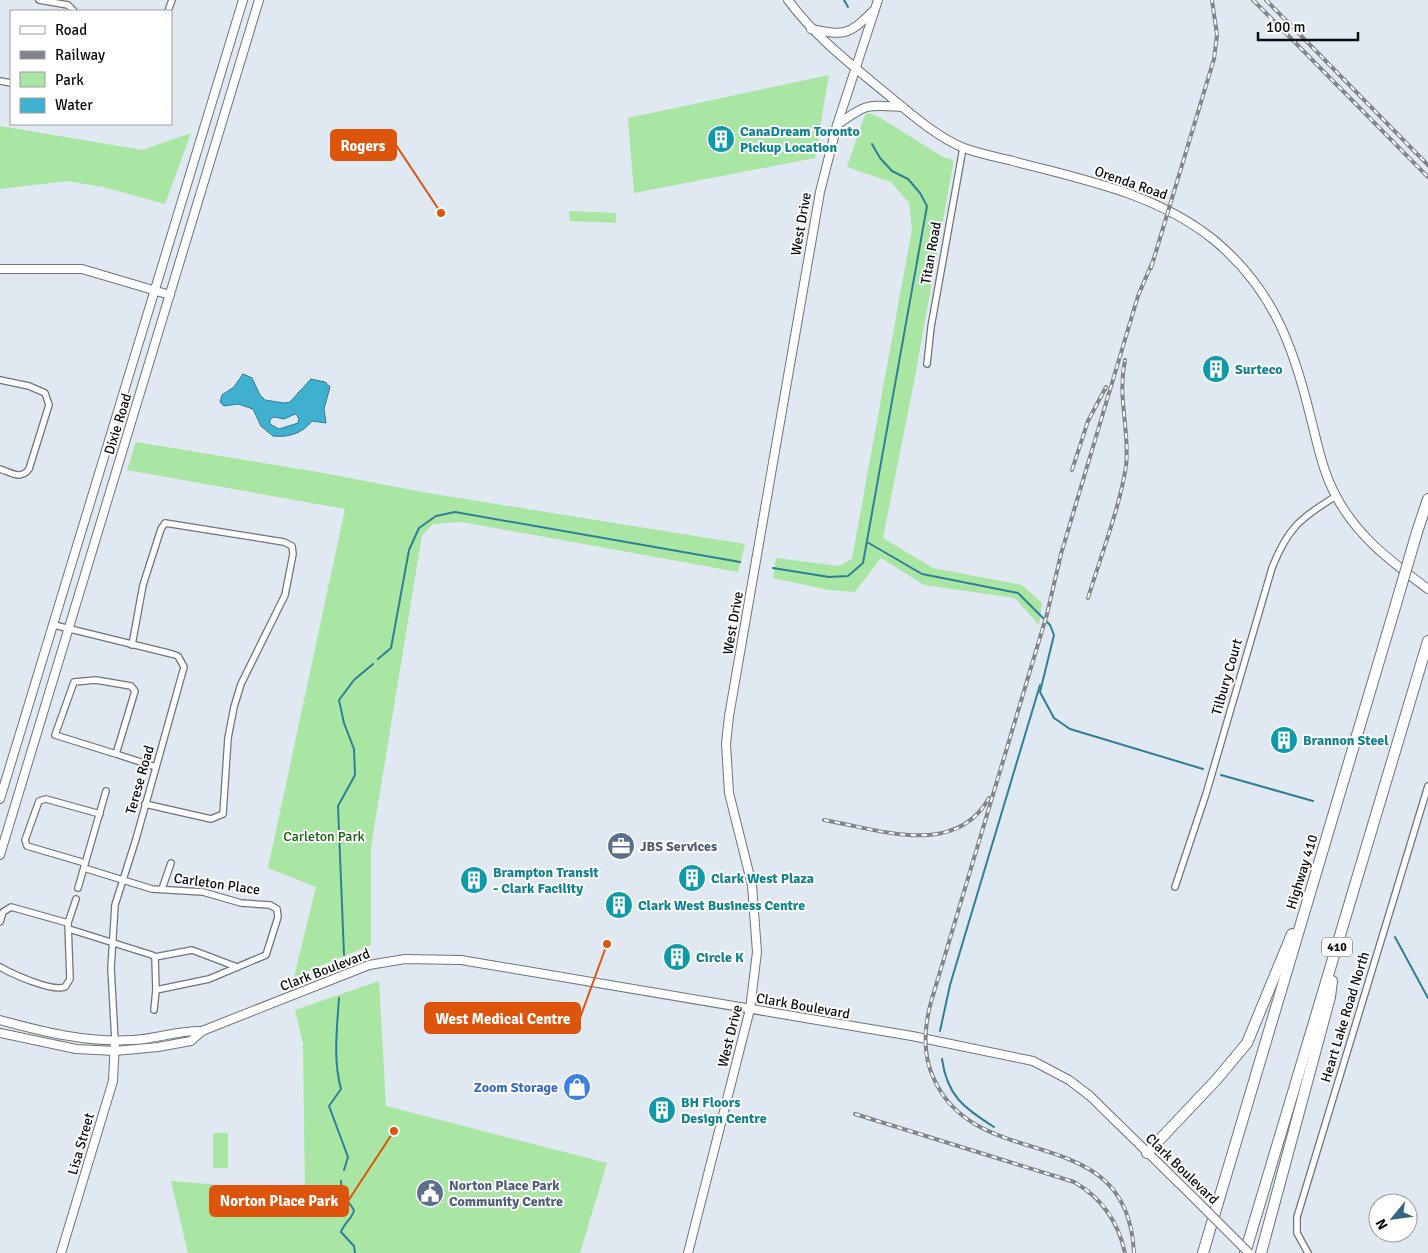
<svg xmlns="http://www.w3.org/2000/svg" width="1428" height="1253" viewBox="0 0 1428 1253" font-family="Signika,sans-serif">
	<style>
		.green { fill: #a9e5a3 }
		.water { fill: #3fb0d0; stroke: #2f7f96; fill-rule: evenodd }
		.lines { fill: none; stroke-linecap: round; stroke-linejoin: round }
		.stream { stroke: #2f7f96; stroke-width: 2 }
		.street-casing { stroke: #6d747c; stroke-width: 8 }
		.secondary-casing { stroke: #6d747c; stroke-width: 10 }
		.highway-casing { stroke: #6d747c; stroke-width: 12 }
		.street { stroke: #fff; stroke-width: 5.5 }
		.secondary { stroke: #fff; stroke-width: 8 }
		.highway { stroke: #fff; stroke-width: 10 }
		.rail-casing { stroke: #7f858b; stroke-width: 4 }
		.rail { stroke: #fff; stroke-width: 2; stroke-dasharray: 5.5; stroke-linecap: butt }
		.secondary-bridge-casing { stroke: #6d747c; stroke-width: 10; stroke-linecap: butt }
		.highway-bridge-casing { stroke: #6d747c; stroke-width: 12; stroke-linecap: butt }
		.secondary-bridge { stroke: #fff; stroke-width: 8 }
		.highway-bridge { stroke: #fff; stroke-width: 10 }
		.labels { text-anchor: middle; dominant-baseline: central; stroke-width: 4; stroke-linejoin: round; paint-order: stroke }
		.shield { fill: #fff; stroke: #545658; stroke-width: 1 }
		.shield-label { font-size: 12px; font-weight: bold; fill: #0a0d10 }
		.culture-label { font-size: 14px; font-weight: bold; fill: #0d838f; stroke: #fff; text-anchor: start }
		.street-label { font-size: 14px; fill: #0a0d10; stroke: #fff }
		.park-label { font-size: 14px; fill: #0d6107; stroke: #fff }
		.service-label { font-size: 14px; font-weight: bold; fill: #4e5e75; stroke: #fff; text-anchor: start }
		.shop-label { font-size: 14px; font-weight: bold; fill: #366cbe; stroke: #fff; text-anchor: end }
		.leader { fill: none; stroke: #dd550c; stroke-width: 2 }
		.callout-dot { fill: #dd550c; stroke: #fff; stroke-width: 2 }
		.callout { fill: #dd550c; stroke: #dd550c; stroke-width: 2 }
		.callout-label { font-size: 15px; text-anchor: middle; font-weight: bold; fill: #fff }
	</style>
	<rect width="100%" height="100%" fill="#e0e8f1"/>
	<g class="green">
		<path d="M829,75L815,158L634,193L628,118Z"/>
		<path d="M869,113L879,117L943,157L953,160V165L914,382L883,538L933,568L1022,585L1042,603L1039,625L1015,598L924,585L881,558L855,592L829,590L773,578L776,558L839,566L852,559L912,229L909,203L891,182L847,167L865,115Z"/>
		<path d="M0,126L142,150L191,133L165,204L103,187L67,181L0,189Z"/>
		<path d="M569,211L616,213V223L570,221Z"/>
		<path d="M136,442L318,472L428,493L745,544L738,572L462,522L433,524L422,535L371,847V945L294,977L316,887L268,868L345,509L127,470Z"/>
		<path d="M379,981L386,1106L607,1163L580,1253H188L171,1181L305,1192L303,1044L295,1010Z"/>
		<rect x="213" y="1133" width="15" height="35"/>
	</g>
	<path class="water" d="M243,374L252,378L260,395L265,400L284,403L290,402L311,379L325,382L330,387L324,409L326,423L312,421C303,433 288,438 273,436L261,426L253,409L238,404L224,406L220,402L222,395L234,387ZM295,414L299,418L298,423L279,429L270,424V419L274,417L284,419Z"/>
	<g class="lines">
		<g class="stream">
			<path d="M844,0L848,7"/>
			<path d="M867,542L922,574L1018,593L1050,625L1054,635L1040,692L1054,718L1070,729L1203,769"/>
			<path d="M773,568L829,577L848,576L863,563L927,206L920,193L908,179L892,171L880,158L872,144"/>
			<path d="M378,659L391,648L409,550L419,528L436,516L455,512L740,562"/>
			<path d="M1221,775L1313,801"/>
			<path d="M1395,937L1428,998"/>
			<path d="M344,955L338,806L355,775L354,749L344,723L339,700L354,680L373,664"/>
			<path d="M339,998C337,1028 333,1060 341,1089L329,1106L348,1157L344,1170"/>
			<path d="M940,1031L950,985L1040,685"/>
			<path d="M942,1059C947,1096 964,1108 994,1127"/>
			<path d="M341,1181L342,1193L354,1210C353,1218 344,1223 341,1232L354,1246L355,1253"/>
		</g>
		<g class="street-casing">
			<g id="street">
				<path d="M39,0L68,5L74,11"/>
				<path d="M168,11L172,0"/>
				<path d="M0,81L11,83"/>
				<path d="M927,364L931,327L963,148"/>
				<path d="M0,380L29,386L45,393L49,405L29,469C21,480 12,473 0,469"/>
				<path d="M54,625L172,654L178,656L184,667L136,839L115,905L111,968L115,1041"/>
				<path d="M132,645L143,585L161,529L165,523L284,542L292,546L293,554L285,595L241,684L234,707L228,738L223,814L211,819L145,804"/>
				<path d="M116,754L55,735L74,682L96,680L131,686L135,691L116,754L156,767"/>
				<path d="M85,863L27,846L25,840L39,801L46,799L100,814"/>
				<path d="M1175,887L1206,794L1272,568C1288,527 1300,519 1336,496"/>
				<path d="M78,888L106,791"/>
				<path d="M162,889L171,863"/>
				<path d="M0,922L3,912L11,907L68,923L70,979L65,987C52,992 12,974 0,967"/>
				<path d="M68,923L76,899"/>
				<path d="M69,929L152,955L155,957L156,990L209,979L266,955L278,917L277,909L270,905L241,903L203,892L152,889L84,868"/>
				<path d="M155,957L192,950L237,967"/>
				<path d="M154,1010L156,990"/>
				<path d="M1308,1253L1297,1233V1217L1428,786"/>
			</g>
		</g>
		<g class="secondary-casing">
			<g id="secondary">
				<path d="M788,0C816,38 852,65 888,95C911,114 937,137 964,148C980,154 997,157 1013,161C1084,180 1156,193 1214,240C1272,288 1293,345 1310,415C1317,441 1322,470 1335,494C1356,536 1392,562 1428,589"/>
				<path d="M811,29C845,36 849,35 873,11"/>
				<path d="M837,125C868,103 865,105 903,107"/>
				<path d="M0,269H82L170,295"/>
				<path d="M0,799L243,0"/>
				<path d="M0,855L259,0"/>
				<path d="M0,1020C44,1032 88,1043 133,1040C157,1039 178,1030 202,1031"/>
				<path d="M0,1033L76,1049L115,1051L158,1047L191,1041L202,1031L369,965L405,959L461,960L912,1036L1033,1061L1069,1080L1090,1096L1195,1199"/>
				<path d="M61,1253L113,1081L115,1041"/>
				<path d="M688,1253L750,1009L757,952L752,885L729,793L726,744L729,716L820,192L837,125L878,0"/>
			</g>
		</g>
		<g class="highway-casing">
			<g id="highway">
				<path d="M1417,532L1428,499"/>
				<path d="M1147,1153L1217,1079L1247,1043L1292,934"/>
				<path d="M1203,1253L1396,604"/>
				<path d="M1245,1253L1428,641"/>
				<path d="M1261,1253L1330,997L1332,981"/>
			</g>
		</g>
		<use href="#street" class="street"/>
		<use href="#secondary" class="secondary"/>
		<use href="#highway" class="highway"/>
		<g class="rail-casing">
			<g id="rail">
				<path d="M1253,0L1428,177"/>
				<path d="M1266,0L1428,165"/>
				<path d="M1151,268L1214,59L1217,35L1212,0"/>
				<path d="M1072,470L1088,421L1106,387"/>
				<path d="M1088,598C1100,558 1120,507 1126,466C1130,430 1117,398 1125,360"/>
				<path d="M824,820C878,829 955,859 989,798"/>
				<path d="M855,1114L1074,1182C1102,1198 1118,1221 1125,1253"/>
				<path d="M1134,1253C1128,1117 978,1177 934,1079C922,1054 924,1028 931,1002L1047,614L1061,554L1138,296L1153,261"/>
			</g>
		</g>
		<use href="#rail" class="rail"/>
		<g class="secondary-bridge-casing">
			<path id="secondary-bridge" d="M1195,1199L1249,1253"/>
		</g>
		<g class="highway-bridge-casing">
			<path id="highway-bridge" d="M1396,604L1417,532"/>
		</g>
		<use href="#secondary-bridge" class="secondary-bridge"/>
		<use href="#highway-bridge" class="highway-bridge"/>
	</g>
	<defs>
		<g id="building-disc" transform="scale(1.4375)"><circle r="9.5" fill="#0f9aa8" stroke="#fff"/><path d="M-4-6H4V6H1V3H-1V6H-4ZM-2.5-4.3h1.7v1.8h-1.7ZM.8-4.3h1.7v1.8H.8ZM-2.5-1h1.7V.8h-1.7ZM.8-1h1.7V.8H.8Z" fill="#fff"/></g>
		<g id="office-disc" transform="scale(1.4375)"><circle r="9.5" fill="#5c6f8a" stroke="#fff"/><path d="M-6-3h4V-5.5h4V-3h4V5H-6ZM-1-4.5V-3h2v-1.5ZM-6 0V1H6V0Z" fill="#fff"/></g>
		<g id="shop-disc" transform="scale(1.4375)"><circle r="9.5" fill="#3f7fe0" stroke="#fff"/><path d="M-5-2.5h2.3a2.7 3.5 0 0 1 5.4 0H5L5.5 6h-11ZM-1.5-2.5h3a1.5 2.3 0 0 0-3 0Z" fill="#fff"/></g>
		<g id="civic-disc" transform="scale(1.4375)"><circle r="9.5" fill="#5c6f8a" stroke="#fff"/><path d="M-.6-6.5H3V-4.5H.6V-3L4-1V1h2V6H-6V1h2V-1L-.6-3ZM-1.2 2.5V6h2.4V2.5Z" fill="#fff"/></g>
	</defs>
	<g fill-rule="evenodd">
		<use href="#building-disc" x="721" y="139"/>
		<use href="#building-disc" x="1216" y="369"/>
		<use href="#building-disc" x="1284" y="740"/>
		<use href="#office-disc" x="621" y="846"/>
		<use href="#building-disc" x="692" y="878"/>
		<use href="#building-disc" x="474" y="880"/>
		<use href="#building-disc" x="619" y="905"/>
		<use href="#building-disc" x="677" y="957"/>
		<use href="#shop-disc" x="577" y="1087"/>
		<use href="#building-disc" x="662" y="1110"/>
		<use href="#civic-disc" x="430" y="1193"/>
	</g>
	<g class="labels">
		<rect class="shield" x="1322" y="937.5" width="30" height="19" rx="4"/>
		<g class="shield-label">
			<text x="1337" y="947">410</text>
		</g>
		<g class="culture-label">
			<text x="740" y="131">CanaDream Toronto<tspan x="740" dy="16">Pickup Location</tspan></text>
			<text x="1235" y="369">Surteco</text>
			<text x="1303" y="740">Brannon Steel</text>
			<text x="493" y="872">Brampton Transit<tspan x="493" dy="16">- Clark Facility</tspan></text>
			<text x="711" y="878">Clark West Plaza</text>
			<text x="638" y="905">Clark West Business Centre</text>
			<text x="696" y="957">Circle K</text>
			<text x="681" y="1102">BH Floors<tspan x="681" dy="16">Design Centre</tspan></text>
		</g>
		<g class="street-label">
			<text transform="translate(1131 183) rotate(19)">Orenda Road</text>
			<text transform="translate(801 224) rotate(-80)">West Drive</text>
			<text transform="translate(931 253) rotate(-80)">Titan Road</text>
			<text transform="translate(118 424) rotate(-73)">Dixie Road</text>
			<text transform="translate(733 623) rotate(-80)">West Drive</text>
			<text transform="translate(1227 677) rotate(-74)">Tilbury Court</text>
			<text transform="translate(140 780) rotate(-74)">Terese Road</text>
			<text transform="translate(1302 872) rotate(-73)">Highway 410</text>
			<text transform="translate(217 884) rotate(8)">Carleton Place</text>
			<text transform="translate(325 970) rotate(-21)">Clark Boulevard</text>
			<text transform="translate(803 1006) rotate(10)">Clark Boulevard</text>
			<text transform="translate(1345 1017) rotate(-73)">Heart Lake Road North</text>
			<text transform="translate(730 1036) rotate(-76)">West Drive</text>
			<text transform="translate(81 1144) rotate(-74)">Lisa Street</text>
			<text transform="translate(1182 1169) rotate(44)">Clark Boulevard</text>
		</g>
		<g class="park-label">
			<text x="324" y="836">Carleton Park</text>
		</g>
		<g class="service-label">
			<text x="640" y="846">JBS Services</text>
			<text x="449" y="1185">Norton Place Park<tspan x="449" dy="16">Community Centre</tspan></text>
		</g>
		<g class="shop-label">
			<text x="558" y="1087">Zoom Storage</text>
		</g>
	</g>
	<path class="leader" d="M441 213L396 145M607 944L580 1018M394 1131L348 1201"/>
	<g class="callout-dot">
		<circle cx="441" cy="213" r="5"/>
		<circle cx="607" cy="944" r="5"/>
		<circle cx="394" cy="1131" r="5"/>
	</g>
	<g class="callout">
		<rect x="331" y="130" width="65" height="30" rx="5"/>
		<rect x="425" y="1003" width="155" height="30" rx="5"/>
		<rect x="210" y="1186" width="138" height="30" rx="5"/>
	</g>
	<g class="callout-label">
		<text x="363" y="151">Rogers</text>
		<text x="503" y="1024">West Medical Centre</text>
		<text x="279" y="1206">Norton Place Park</text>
	</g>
	<rect x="10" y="10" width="162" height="115" fill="#ffffff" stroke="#9d9e9f"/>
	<rect x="20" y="26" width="25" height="8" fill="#ffffff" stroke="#9d9e9f"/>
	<text x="55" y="35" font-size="15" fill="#0a0d10">Road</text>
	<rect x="20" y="51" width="25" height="8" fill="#7f858b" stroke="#9d9e9f"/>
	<text x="55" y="60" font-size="15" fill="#0a0d10">Railway</text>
	<rect x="20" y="72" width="25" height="15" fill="#a9e5a3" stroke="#9d9e9f"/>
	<text x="55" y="85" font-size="15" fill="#0a0d10">Park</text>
	<rect x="20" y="98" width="25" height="15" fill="#3fb0d0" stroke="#9d9e9f"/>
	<text x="55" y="110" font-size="15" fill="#0a0d10">Water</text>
	<g transform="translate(1393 1218) rotate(241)"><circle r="24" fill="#ffffff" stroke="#9d9e9f"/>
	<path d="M0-4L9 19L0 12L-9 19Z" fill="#336884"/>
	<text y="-8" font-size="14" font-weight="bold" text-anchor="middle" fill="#0a0d10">N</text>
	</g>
	<path d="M1258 32v8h100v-8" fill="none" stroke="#0a0d10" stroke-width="2.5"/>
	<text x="1266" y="32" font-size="15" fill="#0a0d10" stroke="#ffffff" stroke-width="4" paint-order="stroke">100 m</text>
</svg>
